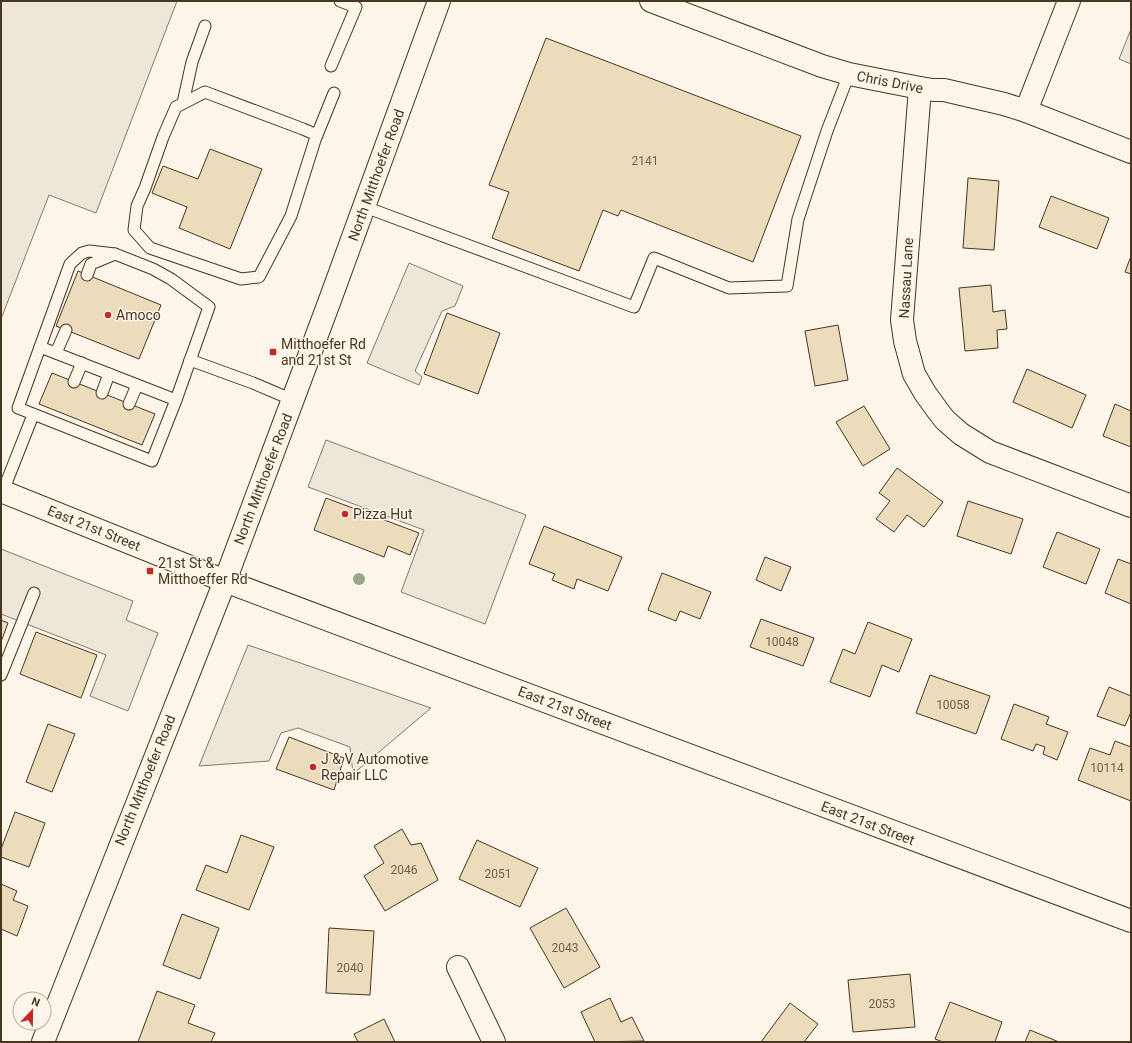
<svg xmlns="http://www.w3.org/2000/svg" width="1132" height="1043" font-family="Roboto,sans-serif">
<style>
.parking{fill:#ede7d9;stroke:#887966}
.building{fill:#ecdcbc;stroke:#4a3520}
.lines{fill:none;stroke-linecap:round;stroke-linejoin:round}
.lane-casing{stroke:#4a3520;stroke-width:13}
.street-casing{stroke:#4a3520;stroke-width:24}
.secondary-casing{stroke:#4a3520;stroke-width:24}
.lane{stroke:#fbf6e9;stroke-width:11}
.street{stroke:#fbf6e9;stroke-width:22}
.secondary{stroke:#fbf6e9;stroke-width:22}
.tree{fill:#96a887}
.poi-dot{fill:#c62828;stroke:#fbf6e9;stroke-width:1.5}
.labels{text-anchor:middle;stroke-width:3;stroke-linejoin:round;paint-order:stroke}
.number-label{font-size:12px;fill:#725f47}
.street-label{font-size:14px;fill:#4a3520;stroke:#fbf6e9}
.poi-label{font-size:14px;fill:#4a3520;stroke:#fbf6e9;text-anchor:start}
</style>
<rect width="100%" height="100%" fill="#fbf6e9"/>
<g class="parking">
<path d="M1,1h176l-81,212 -47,-18 -48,124z"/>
<path d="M1131,29v35l-12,-5z"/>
<path d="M409,263l54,23 -8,20 -13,5 -27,60 7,6 -3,8 -52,-22z"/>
<path d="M326,440l200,75 -41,109 -84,-32 23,-62 -116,-43z"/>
<path d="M1,549l132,52 -7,19 32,13 -30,78 -38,-15 16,-41 -105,-41z"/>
<path d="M248,645l183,63 -78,66 -3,-27 -52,-19 -17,5 -12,28 -70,5z"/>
</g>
<g class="building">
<path d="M546,38l255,98 -48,126 -132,-52 -3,6 -15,-6 -24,61 -87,-33 17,-46 -20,-7z"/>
<path d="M210,149l52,20 -32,80 -51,-21 8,-21 -35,-14 11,-27 35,13z"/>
<path d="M968,178l31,3 -5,69 -31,-2z"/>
<path d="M1051,196l58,22 -12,31 -58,-22z"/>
<path d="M1131,256v18l-6,-2z"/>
<path d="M78,271l83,34 -22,54 -83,-33z"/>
<path d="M991,285l2,27 12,-2 2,19 -10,1 1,18 -33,3 -6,-63z"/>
<path d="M447,313l53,20 -22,61 -54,-20z"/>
<path d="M838,325l10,55 -33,6 -10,-55z"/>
<path d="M1027,369l59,26 -14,33 -59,-26z"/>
<path d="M52,373l103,41 -13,31 -103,-41z"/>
<path d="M1115,404l16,7v36l-28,-11z"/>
<path d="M864,406l26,43 -27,17 -27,-44z"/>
<path d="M897,468l46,34 -19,25 -17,-12 -13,17 -18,-13 14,-18 -11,-8z"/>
<path d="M326,498l93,35 -9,22 -22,-9 -4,11 -70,-27z"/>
<path d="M968,501l55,18 -12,35 -54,-18z"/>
<path d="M544,526l78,31 -14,34 -31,-12 -3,10 -22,-9 3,-6 -26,-10z"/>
<path d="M1057,532l43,17 -14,35 -43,-17z"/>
<path d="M765,557l26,10 -10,24 -25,-11z"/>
<path d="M1118,559l13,5v40l-26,-11z"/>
<path d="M662,573l49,19 -11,27 -20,-8 -4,10 -28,-11z"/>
<path d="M761,619l53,19 -11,28 -53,-19z"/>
<path d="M1,620l7,3 -7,19z"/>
<path d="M868,622l44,17 -13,33 -17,-7 -12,32 -40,-15 13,-33 12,5z"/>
<path d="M36,632l61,23 -16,43 -61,-24z"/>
<path d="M930,675l60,21 -14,38 -60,-21z"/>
<path d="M1109,687l22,9v16l-6,14 -28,-10z"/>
<path d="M1014,704l35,13 -3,7 22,8 -11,28 -14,-6 2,-7 -9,-3 -3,7 -32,-12z"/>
<path d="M48,724l27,10 -23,58 -26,-10z"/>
<path d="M289,737l55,21 -10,32 -58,-21z"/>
<path d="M1115,741l16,6v54l-53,-21 12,-32 20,7z"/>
<path d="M15,812l30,11 -16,44 -28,-10v-8z"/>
<path d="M402,829l9,16 10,-2 17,37 -53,31 -21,-35 20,-13 -10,-17z"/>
<path d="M241,835l33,12 -25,63 -53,-20 10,-25 21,8z"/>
<path d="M477,840l61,28 -18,39 -61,-28z"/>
<path d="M1,884l16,7 -4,9 15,6 -11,30 -16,-7z"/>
<path d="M566,908l34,59 -36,21 -34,-60z"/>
<path d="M182,914l37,14 -19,51 -37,-14z"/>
<path d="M329,928l45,3 -4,64 -44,-2z"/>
<path d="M910,974l5,53 -62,5 -5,-52z"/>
<path d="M157,991l38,14 -7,18 27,10 -4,9h-73z"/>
<path d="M610,998l11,24 11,-5 12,24 -49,1 -14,-30z"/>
<path d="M950,1002l52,20 -7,20h-52l-8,-3z"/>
<path d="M790,1003l28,21 -14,18h-43z"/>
<path d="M384,1019l11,23h-37l-4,-8z"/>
<path d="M1030,1030l29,12h-34z"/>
</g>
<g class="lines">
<defs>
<g id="lane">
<path d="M331,66l25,-59 -16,-6"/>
<path d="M183,103l9,-41 13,-36"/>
<path d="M317,135l-14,-6 -98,-37 -29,15 -13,30 -18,51 -8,18 -3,24 16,18 91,31 18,-2 32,-61 24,-76 19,-47"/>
<path d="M365,207l269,100 20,-49 75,30 58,-2 11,-67 29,-88 22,-57"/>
<path d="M89,251l26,3 38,15 18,10 38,28 -33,93 -24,61 -134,-53 52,-144 12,-11z"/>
<path d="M87,275l4,-11 24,-10"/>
<path d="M40,347l136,53"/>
<path d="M56,353l10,-23"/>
<path d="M190,360l63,23 40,17"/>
<path d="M74,382l8,-19"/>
<path d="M102,393l7,-19"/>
<path d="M129,404l8,-19"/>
<path d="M3,491l30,-76"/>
<path d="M1,675l33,-82"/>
</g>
<g id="street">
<path d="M651,1l171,65 27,8 71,14 13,2h11l60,14 22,7 105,41"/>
<path d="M920,88l-18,232 3,21 9,33 11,19 13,18 7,9 16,14 29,18 141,54"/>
<path d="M1026,111l43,-110"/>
<path d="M458,967l36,75"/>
</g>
<g id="secondary">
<path d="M1,491l224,90 906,340"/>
<path d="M43,1042l182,-461 105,-281 109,-299"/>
</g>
</defs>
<use href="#lane" class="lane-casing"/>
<use href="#street" class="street-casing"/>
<use href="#secondary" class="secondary-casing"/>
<use href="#lane" class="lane"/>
<use href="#street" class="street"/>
<use href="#secondary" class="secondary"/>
</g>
<circle class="tree" cx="359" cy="579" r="6"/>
<g class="poi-dot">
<circle cx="108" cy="315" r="4"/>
<rect x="269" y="348" width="8" height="8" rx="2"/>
<circle cx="345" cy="514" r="4"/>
<rect x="146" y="567" width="8" height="8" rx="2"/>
<circle cx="313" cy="767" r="4"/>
</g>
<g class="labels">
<g class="number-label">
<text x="645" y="165">2141</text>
<text x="782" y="646">10048</text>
<text x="953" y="709">10058</text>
<text x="1107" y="772">10114</text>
<text x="404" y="874">2046</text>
<text x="498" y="878">2051</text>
<text x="565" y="952">2043</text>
<text x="350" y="972">2040</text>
<text x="882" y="1008">2053</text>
</g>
<g class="street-label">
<text transform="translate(890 82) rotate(11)" y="5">Chris Drive</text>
<text transform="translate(376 175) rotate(-70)" y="5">North Mitthoefer Road</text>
<text transform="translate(906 278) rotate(-87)" y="5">Nassau Lane</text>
<text transform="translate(263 479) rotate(-69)" y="5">North Mitthoefer Road</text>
<text transform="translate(94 528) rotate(22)" y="5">East 21st Street</text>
<text transform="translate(565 708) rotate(21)" y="5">East 21st Street</text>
<text transform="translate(145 780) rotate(-68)" y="5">North Mitthoefer Road</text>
<text transform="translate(868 823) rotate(21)" y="5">East 21st Street</text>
</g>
<g class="poi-label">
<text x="116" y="320">Amoco</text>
<text x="281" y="349">Mitthoefer Rd<tspan x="281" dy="16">and 21st St</tspan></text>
<text x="353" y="519">Pizza Hut</text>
<text x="158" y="568">21st St &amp;<tspan x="158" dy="16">Mitthoeffer Rd</tspan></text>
<text x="321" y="764">J &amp; V Automotive<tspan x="321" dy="16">Repair LLC</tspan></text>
</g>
</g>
<rect width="1132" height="1043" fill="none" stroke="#4a3520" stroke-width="4"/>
<g transform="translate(32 1011) rotate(22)"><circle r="19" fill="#fbf6e9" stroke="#b4a999"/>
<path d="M0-3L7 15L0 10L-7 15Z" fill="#c62828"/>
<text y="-6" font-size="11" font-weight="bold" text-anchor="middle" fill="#4a3520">N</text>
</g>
</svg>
